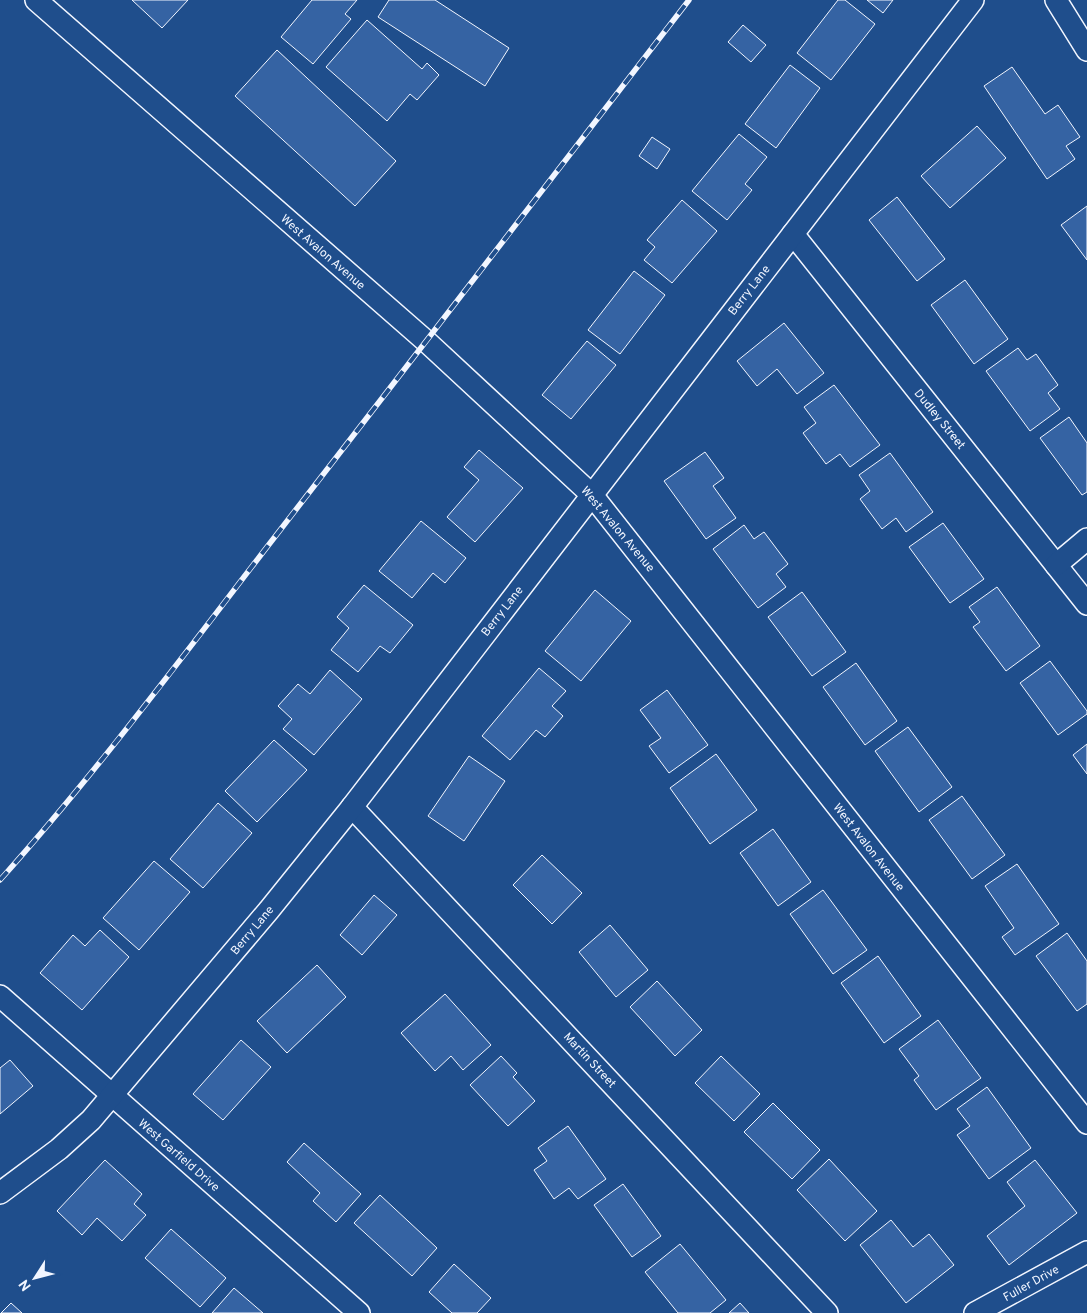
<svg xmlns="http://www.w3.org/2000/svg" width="1087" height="1313" font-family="Overpass,sans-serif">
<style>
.building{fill:#3563a3;stroke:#f2f6ff}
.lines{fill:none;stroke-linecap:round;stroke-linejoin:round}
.street-casing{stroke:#f2f6ff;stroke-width:24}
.street{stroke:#1f4e8c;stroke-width:21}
.rail-casing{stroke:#f2f6ff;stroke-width:5.5}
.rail{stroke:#1f4e8c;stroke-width:4;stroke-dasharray:11;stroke-linecap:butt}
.labels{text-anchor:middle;stroke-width:4;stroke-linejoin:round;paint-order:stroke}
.street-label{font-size:12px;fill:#f2f6ff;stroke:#1f4e8c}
</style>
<rect width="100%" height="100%" fill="#1f4e8c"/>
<g class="building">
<path d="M132,0h56l-26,28z"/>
<path d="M312,0h45l-12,14 6,5 -38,45 -32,-27z"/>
<path d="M389,0h46l74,48 -24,38 -107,-69z"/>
<path d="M838,0h7l30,24 -44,56 -34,-27z"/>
<path d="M867,0h26l-10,13z"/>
<path d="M367,20l55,49 5,-6 12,12 -22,25 -7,-6 -23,27 -61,-54z"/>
<path d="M743,25l23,20 -15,17 -23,-20z"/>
<path d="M277,50l119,111 -41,45 -120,-110z"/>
<path d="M790,65l30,23 -44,60 -31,-24z"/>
<path d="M1012,67l33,47 13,-9 22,32 -14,9 9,13 -28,20 -63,-93z"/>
<path d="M977,126l29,32 -56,50 -29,-32z"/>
<path d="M739,134l28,23 -22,27 7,6 -25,30 -35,-29z"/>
<path d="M652,137l18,12 -13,20 -18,-13z"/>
<path d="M897,197l48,62 -28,22 -48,-61z"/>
<path d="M682,200l35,31 -45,52 -28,-23 11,-13 -8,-7z"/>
<path d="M1087,206v54l-26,-35z"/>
<path d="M634,271l31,24 -45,59 -32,-24z"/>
<path d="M965,280l43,59 -34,25 -43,-59z"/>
<path d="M784,323l40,50 -27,21 -20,-25 -20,17 -20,-25z"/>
<path d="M587,341l29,24 -45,54 -29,-24z"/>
<path d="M1018,348l9,12 9,-6 22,31 -10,8 12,16 -30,22 -44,-60z"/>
<path d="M834,385l46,60 -30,22 -10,-13 -14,10 -23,-31 13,-10 -12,-16z"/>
<path d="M1069,417l18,26v49l-5,3 -42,-57z"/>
<path d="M479,450l44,38 -48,54 -28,-25 32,-37 -15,-13z"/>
<path d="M705,452l19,26 -11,8 23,32 -30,21 -42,-58z"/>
<path d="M890,453l43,59 -27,20 -10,-14 -14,11 -22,-30 10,-8 -11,-16z"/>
<path d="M421,521l45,37 -21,25 -12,-10 -21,25 -33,-27z"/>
<path d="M943,523l41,56 -34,24 -41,-56z"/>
<path d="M744,525l10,14 10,-7 24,32 -12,10 10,13 -28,21 -45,-59z"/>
<path d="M364,585l49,40 -23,28 -10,-7 -22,26 -27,-22 18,-22 -12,-11z"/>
<path d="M997,587l43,59 -34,25 -33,-44 7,-5 -11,-15z"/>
<path d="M595,590l36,31 -50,60 -36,-30z"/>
<path d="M802,592l44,60 -34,24 -44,-59z"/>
<path d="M1050,661l37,50v3l-29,21 -38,-52z"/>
<path d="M856,663l41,58 -32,24 -42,-58z"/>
<path d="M539,668l27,23 -14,15 11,10 -18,21 -9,-7 -26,30 -28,-24z"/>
<path d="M330,670l32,29 -48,56 -31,-26 9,-10 -14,-13 20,-22 12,10z"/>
<path d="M667,690l41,55 -39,28 -20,-27 12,-8 -21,-28z"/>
<path d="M908,727l44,60 -33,25 -44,-61z"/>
<path d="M274,740l33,30 -50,52 -32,-31z"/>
<path d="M1087,744v30l-14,-19z"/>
<path d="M716,754l41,56 -47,34 -40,-56z"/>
<path d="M469,756l36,25 -41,60 -36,-25z"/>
<path d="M962,796l43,59 -33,24 -43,-59z"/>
<path d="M218,803l34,30 -49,55 -33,-29z"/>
<path d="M773,829l38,53 -33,24 -38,-53z"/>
<path d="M542,855l40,38 -30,31 -39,-39z"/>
<path d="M154,861l36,31 -51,58 -36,-32z"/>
<path d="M1017,864l42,60 -44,31 -13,-18 12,-9 -29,-42z"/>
<path d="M823,890l44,60 -34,24 -43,-60z"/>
<path d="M374,895l23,20 -35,40 -22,-20z"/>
<path d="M610,925l38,45 -32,27 -37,-45z"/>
<path d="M100,930l29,27 -47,53 -42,-37 33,-38 12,11z"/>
<path d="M1067,933l20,28v43l-10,7 -41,-55z"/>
<path d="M878,956l43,60 -37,27 -43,-60z"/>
<path d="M317,965l29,32 -59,56 -30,-32z"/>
<path d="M657,981l45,49 -27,26 -45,-49z"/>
<path d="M445,994l46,51 -28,25 -12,-14 -16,15 -34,-38z"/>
<path d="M938,1020l43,58 -45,32 -22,-30 5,-4 -20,-27z"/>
<path d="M241,1040l30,27 -48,53 -30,-26z"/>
<path d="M501,1056l16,17 -4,4 22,24 -27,25 -38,-41z"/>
<path d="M721,1056l39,38 -26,27 -39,-38z"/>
<path d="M10,1060l23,26 -33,28v-46z"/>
<path d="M987,1087l44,61 -42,31 -32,-44 13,-9 -13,-17z"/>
<path d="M773,1103l47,47 -28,29 -48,-47z"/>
<path d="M568,1126l38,53 -28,20 -9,-11 -15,11 -20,-29 13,-9 -9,-13z"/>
<path d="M304,1143l57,51 -25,28 -23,-21 7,-8 -33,-31z"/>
<path d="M829,1159l48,52 -32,30 -48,-51z"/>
<path d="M105,1160l37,34 -8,10 12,11 -24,26 -25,-23 -15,17 -25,-24z"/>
<path d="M1035,1160l42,53 -68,52 -22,-29 38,-30 -18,-24z"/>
<path d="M623,1184l38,52 -29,21 -38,-52z"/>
<path d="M380,1195l57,53 -25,28 -58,-53z"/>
<path d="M891,1220l22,27 16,-13 25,31 -48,38 -46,-58z"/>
<path d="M171,1229l55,49 -26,29 -55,-49z"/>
<path d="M680,1244l46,56 -16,13h-32l-33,-41z"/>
<path d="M454,1264l37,34 -14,15h-25l-23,-21z"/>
<path d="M234,1288l29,25h-51z"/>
<path d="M11,1303l11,10h-21z"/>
<path d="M740,1303l9,10h-20z"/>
</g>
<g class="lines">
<defs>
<g id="street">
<path d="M36,0l391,342 165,153 495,628"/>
<path d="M1056,0l31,50"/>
<path d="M793,234l294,370"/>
<path d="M1056,565l31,-26"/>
<path d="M352,807l475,506"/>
<path d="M0,996l359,317"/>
<path d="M0,1193l59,-44 32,-29 178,-210 83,-103 621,-807"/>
<path d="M975,1313l112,-61"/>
</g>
</defs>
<use href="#street" class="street-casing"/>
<use href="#street" class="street"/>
<defs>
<path id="rail" d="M0,880c95,-106 180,-220 267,-333 141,-182 281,-364 422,-547"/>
</defs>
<use href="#rail" class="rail-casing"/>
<use href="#rail" class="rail"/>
</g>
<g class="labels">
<g class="street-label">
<text transform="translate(323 252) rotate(41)" y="4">West Avalon Avenue</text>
<text transform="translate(749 290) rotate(-52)" y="4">Berry Lane</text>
<text transform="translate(940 419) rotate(51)" y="4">Dudley Street</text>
<text transform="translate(618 529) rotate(50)" y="4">West Avalon Avenue</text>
<text transform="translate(502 611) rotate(-52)" y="4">Berry Lane</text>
<text transform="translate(869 847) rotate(52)" y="4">West Avalon Avenue</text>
<text transform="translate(252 930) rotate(-50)" y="4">Berry Lane</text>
<text transform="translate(590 1060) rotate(47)" y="4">Martin Street</text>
<text transform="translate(179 1155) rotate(41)" y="4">West Garfield Drive</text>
<text transform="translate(1031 1283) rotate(-29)" y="4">Fuller Drive</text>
</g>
</g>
<g transform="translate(35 1278) rotate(234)" stroke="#1f4e8c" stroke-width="4" paint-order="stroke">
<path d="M0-4L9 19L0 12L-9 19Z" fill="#f2f6ff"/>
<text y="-8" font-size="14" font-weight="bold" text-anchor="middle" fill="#f2f6ff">N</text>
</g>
</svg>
